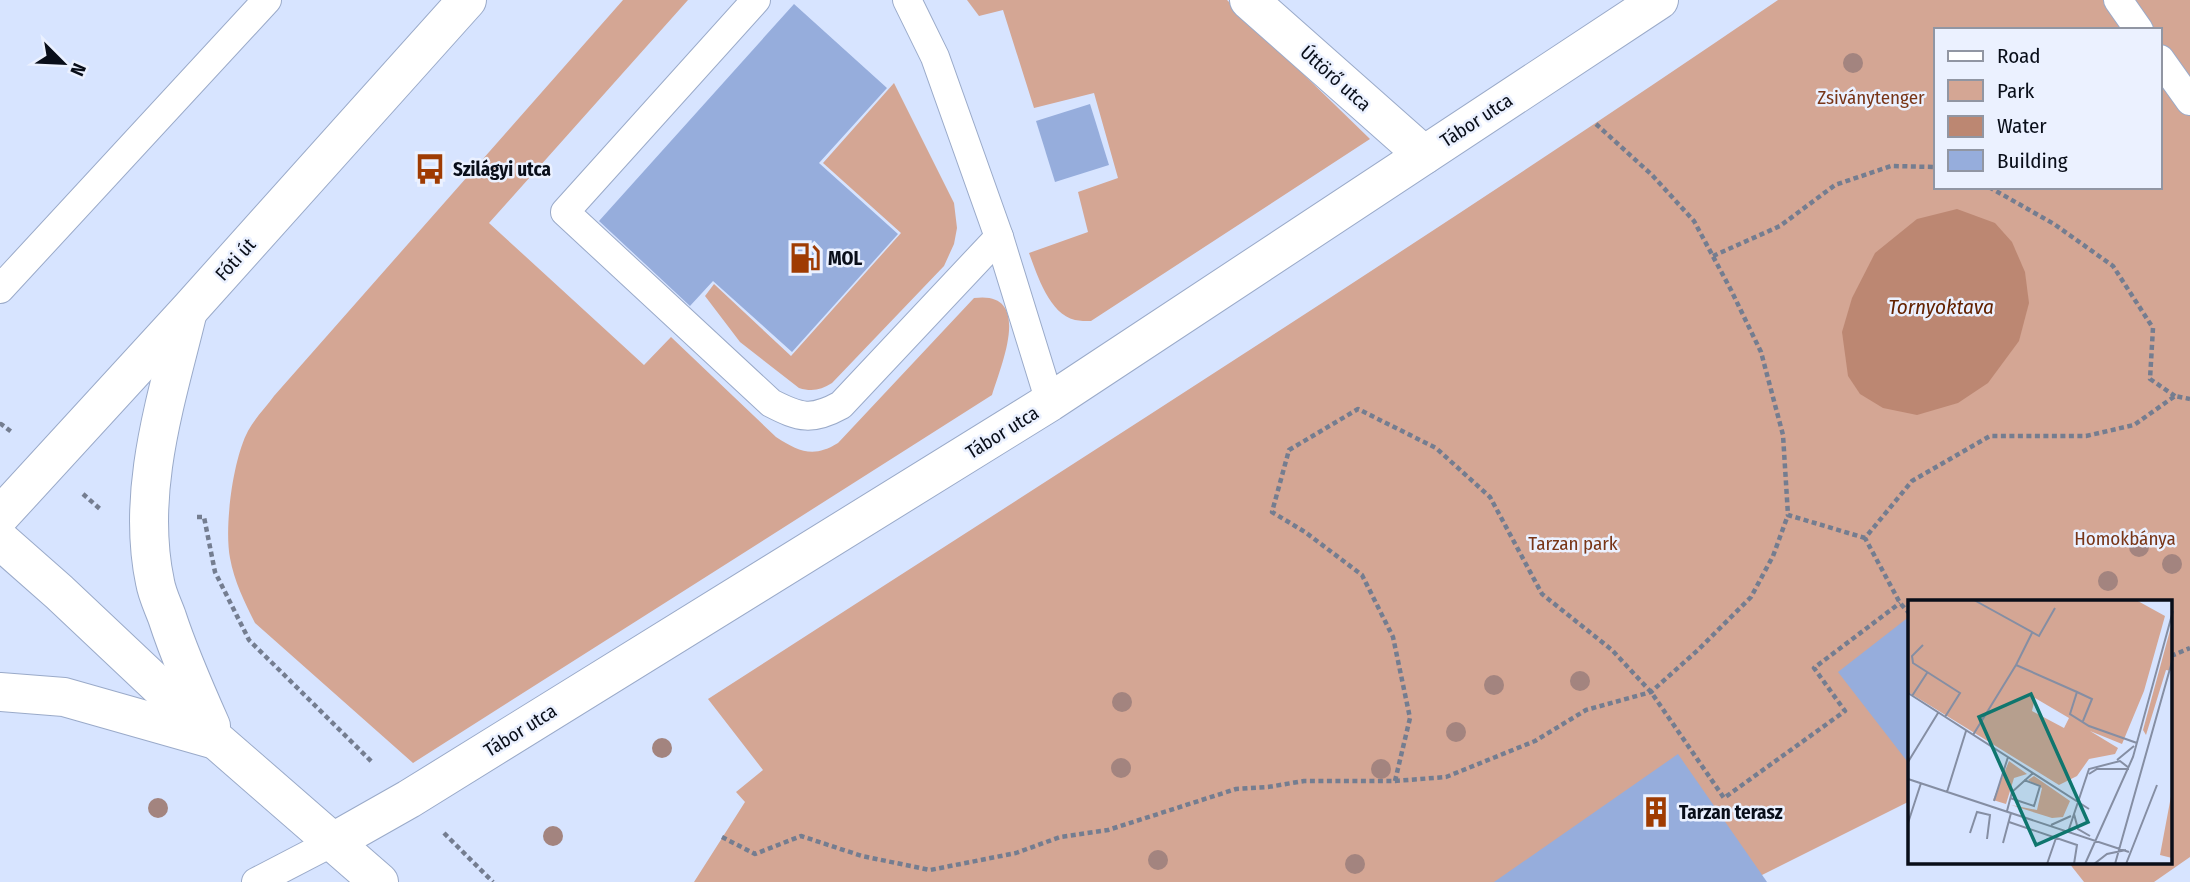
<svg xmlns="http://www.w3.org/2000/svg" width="2190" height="882" font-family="'Fira Sans Condensed',sans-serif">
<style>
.green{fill:#d4a694}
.water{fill:#bc8772}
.building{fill:#96addc}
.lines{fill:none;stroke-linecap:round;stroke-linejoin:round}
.lane-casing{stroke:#9aaac9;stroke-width:30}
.street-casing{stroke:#9aaac9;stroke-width:40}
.secondary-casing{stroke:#9aaac9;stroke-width:40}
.path{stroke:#747d90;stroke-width:4.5;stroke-dasharray:5 3.5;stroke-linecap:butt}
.lane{stroke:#fff;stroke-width:28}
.street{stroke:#fff;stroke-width:38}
.secondary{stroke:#fff;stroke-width:38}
.tree{fill:#a3847f}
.labels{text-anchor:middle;stroke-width:5;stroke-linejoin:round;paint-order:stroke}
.street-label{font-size:19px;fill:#090e19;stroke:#ebf1ff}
.park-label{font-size:19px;fill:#783517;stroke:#ebf1ff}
.poi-label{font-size:19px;font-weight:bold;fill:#090e19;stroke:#ebf1ff;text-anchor:start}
.water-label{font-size:21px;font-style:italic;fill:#632200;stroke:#ebf1ff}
.inset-road{fill:none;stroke:#858ea3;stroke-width:2}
.view{fill:#0f766e;fill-opacity:0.15;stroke:#0f766e;stroke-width:3.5}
.inset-edge{fill:none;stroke:#090e19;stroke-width:3.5}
</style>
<rect width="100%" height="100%" fill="#d7e4ff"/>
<g class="green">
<path d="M623,0h65l-199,223 155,142 27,-28 105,100c23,15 38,21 62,6l136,-145c60,-8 27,67 18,97l-579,368 -158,-140c-10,-20 -21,-42 -25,-65 -6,-31 3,-99 18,-127 7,-13 18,-24 26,-35z"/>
<path d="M967,0h260l143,139 -279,182c-5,0 -11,0 -16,-1 -26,-6 -38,-46 -46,-67l59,-21 -10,-40 40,-14 -24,-85 -60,15 -31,-98 -24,6z"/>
<path d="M1778,0h332l21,30h-195v157h224v-114l30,43v741l-36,25h-70l-15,-19h102v-261h-261v199l-148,74 -10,7h-1058l51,-80 -9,-10 27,-22 -55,-71c358,-231 718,-459 1070,-699z"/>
<path d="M2112,0h78v112l-30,-43v-39h-27z"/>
<path d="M894,83l60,120 3,25 -3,16 -10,22 -112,117c-11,7 -20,9 -33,5l-59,-46 -35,-46 9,-12 77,72 110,-123 -78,-70z"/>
</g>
<path class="water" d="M1957,209l38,14 17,19 13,30 4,31 -10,38 -31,42 -30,20 -41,12 -34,-7 -23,-14 -12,-18 -6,-44 10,-34 23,-45 42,-34z"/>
<g class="building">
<path d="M794,4l93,84 -68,75 79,71 -106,118 -79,-71 -23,25 -91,-85z"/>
<path d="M1090,104l19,61 -54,17 -19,-61z"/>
<path d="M1910,616v149l-72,-93z"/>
<path d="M1678,754l89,128h-273z"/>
</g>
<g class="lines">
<defs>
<g id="lane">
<path d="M756,0l-191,212 206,191c29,15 41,18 70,2l158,-168"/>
<path d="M907,0l28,57 64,180 51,165"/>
<path d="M2118,0l21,30"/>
<path d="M2160,59l30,42"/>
<path d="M0,289l267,-289"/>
<path d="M256,882l77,-40"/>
</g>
<g id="street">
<path d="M1249,0l175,155"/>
<path d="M333,842l76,-43 641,-397 609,-402"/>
</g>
<g id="secondary">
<path d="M187,315c-21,86 -51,177 -32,267 2,12 8,24 12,35 12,37 28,73 44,109"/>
<path d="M0,516l189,-206 278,-310"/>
<path d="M0,540l59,52 158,149 162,141"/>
<path d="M0,692l64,5 148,42"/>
</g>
</defs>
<use href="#lane" class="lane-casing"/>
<use href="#street" class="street-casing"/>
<use href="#secondary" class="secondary-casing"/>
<g class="path">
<path d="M1596,124l56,51 42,46 37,69 30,62 22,83 5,80 77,23"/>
<path d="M1989,187l65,37 59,42 40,62 -3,51 25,17"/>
<path d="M1713,256l67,-30 55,-41 56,-19 45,1"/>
<path d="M0,425l1,-1 12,9"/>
<path d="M83,494l17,15"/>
<path d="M197,517h7l11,55 34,68 124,123"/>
<path d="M1910,614l-10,-11 -35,-65 47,-57 78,-45h96l48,-11 41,-29 15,3"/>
<path d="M2171,656l19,-8"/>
<path d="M1395,781l15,-63 -17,-81 -31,-62 -57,-43 -33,-20 17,-62 69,-41 78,39 54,49 52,97 70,56 39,42 73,106 121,-87 -31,-43 86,-65"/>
<path d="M444,833l49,49"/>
<path d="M722,837l33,17 46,-18 61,20 68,14 86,-17 44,-16 48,-7 128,-41 32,-2 36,-6h91l51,-4 89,-36 51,-31 65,-18 48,-43 52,-52 22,-41 15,-41"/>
</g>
<use href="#lane" class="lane"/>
<use href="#street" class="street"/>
<use href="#secondary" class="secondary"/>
</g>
<g class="tree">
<circle cx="1853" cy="63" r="10"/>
<circle cx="2139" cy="547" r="10"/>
<circle cx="2172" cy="564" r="10"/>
<circle cx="2108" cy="581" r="10"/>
<circle cx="1580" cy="681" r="10"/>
<circle cx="1494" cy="685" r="10"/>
<circle cx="1122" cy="702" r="10"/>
<circle cx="1456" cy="732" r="10"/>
<circle cx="662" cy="748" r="10"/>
<circle cx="1121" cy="768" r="10"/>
<circle cx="1381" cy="769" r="10"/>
<circle cx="158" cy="808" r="10"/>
<circle cx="553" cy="836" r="10"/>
<circle cx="1158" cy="860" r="10"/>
<circle cx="1355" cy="864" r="10"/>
</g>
<defs>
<symbol id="bus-bare" viewBox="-9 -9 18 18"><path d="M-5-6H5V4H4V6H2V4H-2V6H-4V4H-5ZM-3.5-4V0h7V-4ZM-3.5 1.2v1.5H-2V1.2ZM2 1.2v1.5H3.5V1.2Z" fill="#9f3b02" stroke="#ebf1ff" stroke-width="2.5" paint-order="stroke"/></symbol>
<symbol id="fuel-bare" viewBox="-9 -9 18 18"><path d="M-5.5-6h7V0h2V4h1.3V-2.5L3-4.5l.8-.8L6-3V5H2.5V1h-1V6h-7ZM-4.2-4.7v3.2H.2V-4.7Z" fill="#9f3b02" stroke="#ebf1ff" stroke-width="2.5" paint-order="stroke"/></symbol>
<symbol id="building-bare" viewBox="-9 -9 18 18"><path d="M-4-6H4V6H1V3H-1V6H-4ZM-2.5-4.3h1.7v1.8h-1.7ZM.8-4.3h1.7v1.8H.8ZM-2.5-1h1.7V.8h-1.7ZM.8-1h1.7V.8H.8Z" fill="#9f3b02" stroke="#ebf1ff" stroke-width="2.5" paint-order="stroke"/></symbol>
</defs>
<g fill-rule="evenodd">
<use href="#bus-bare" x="408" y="147" width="44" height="44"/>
<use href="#fuel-bare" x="783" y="236" width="44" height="44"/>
<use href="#building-bare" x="1634" y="790" width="44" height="44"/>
</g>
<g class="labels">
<g class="street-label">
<text transform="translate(1336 78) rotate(42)" y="7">Úttörő utca</text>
<text transform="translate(1476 120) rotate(-33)" y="7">Tábor utca</text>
<text transform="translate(235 259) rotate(-48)" y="7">Fóti út</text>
<text transform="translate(1002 432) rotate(-32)" y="7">Tábor utca</text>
<text transform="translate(520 730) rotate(-32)" y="7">Tábor utca</text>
</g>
<g class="park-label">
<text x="1871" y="104">Zsiványtenger</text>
<text x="2125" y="545">Homokbánya</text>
<text x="1573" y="550">Tarzan park</text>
</g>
<g class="poi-label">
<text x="453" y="176">Szilágyi utca</text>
<text x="828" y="265">MOL</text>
<text x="1679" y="819">Tarzan terasz</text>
</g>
<g class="water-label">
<text x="1941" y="314">Tornyoktava</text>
</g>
</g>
<g transform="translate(1908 600)">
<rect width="264" height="264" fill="#d7e4ff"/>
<path d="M0,0h228l29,16 -21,75 -22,53 -32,-13 28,17 -3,6 -26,5 -12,17 -18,9 -151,-93zM127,98l34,20 -5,10 -32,-17zM264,23v48l-6,-1 -20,65 -3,-5zM101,161l18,13 -13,4 -8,26 -13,-4zM126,176l36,25 -7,16 -11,1 -41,-13 26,5 5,-22 -14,-8zM264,191l1,67h-1l-12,-3z" fill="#d4a694" fill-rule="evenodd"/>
<path class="inset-road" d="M66,0l65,36 16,-28M124,33l-16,32 61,27M15,45l-11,11 1,7 47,30 -15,24M0,93l181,116M4,96l15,-23M175,121l9,-22 -15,-7 -7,22 19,12 48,17M65,135l43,-70M209,160l17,-14M0,162l30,-49M181,174l8,-5h32M0,179l221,73M39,192l19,-61M102,198l24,8 6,-20 -16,-6M86,201l14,-44M99,211l5,-19 21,-19M166,214l4,15 12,7M101,222l68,23 -3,19M0,223l13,-40M143,225l20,-9M160,232l21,-63 31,-8 9,7M62,233l7,-21 13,3 -3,24M95,243l8,-30M139,264l9,-26M177,264l48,-107 40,-146M186,264l13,-10 19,-4M207,264l58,-206M218,264l31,-79"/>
<path class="view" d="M123,94l57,128 -52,23 -57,-128z"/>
<rect width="264" height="264" class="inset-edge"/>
</g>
<rect x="1934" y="28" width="228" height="161" fill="#ebf1ff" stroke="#9196a3" stroke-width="2"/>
<rect x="1948" y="51" width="35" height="10" fill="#ffffff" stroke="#9196a3" stroke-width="2"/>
<text x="1997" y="63" font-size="21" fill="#090e19">Road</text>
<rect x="1948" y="80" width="35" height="21" fill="#d4a694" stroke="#9196a3" stroke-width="2"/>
<text x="1997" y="98" font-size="21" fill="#090e19">Park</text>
<rect x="1948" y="116" width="35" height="21" fill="#bc8772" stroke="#9196a3" stroke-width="2"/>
<text x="1997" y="133" font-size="21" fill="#090e19">Water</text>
<rect x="1948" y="150" width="35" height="21" fill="#96addc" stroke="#9196a3" stroke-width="2"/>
<text x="1997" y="168" font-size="21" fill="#090e19">Building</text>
<g transform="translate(63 63) rotate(114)" stroke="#ebf1ff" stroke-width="5" paint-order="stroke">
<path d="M0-5L12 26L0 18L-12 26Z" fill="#090e19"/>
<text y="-10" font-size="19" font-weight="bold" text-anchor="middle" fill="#090e19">N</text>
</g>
</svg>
